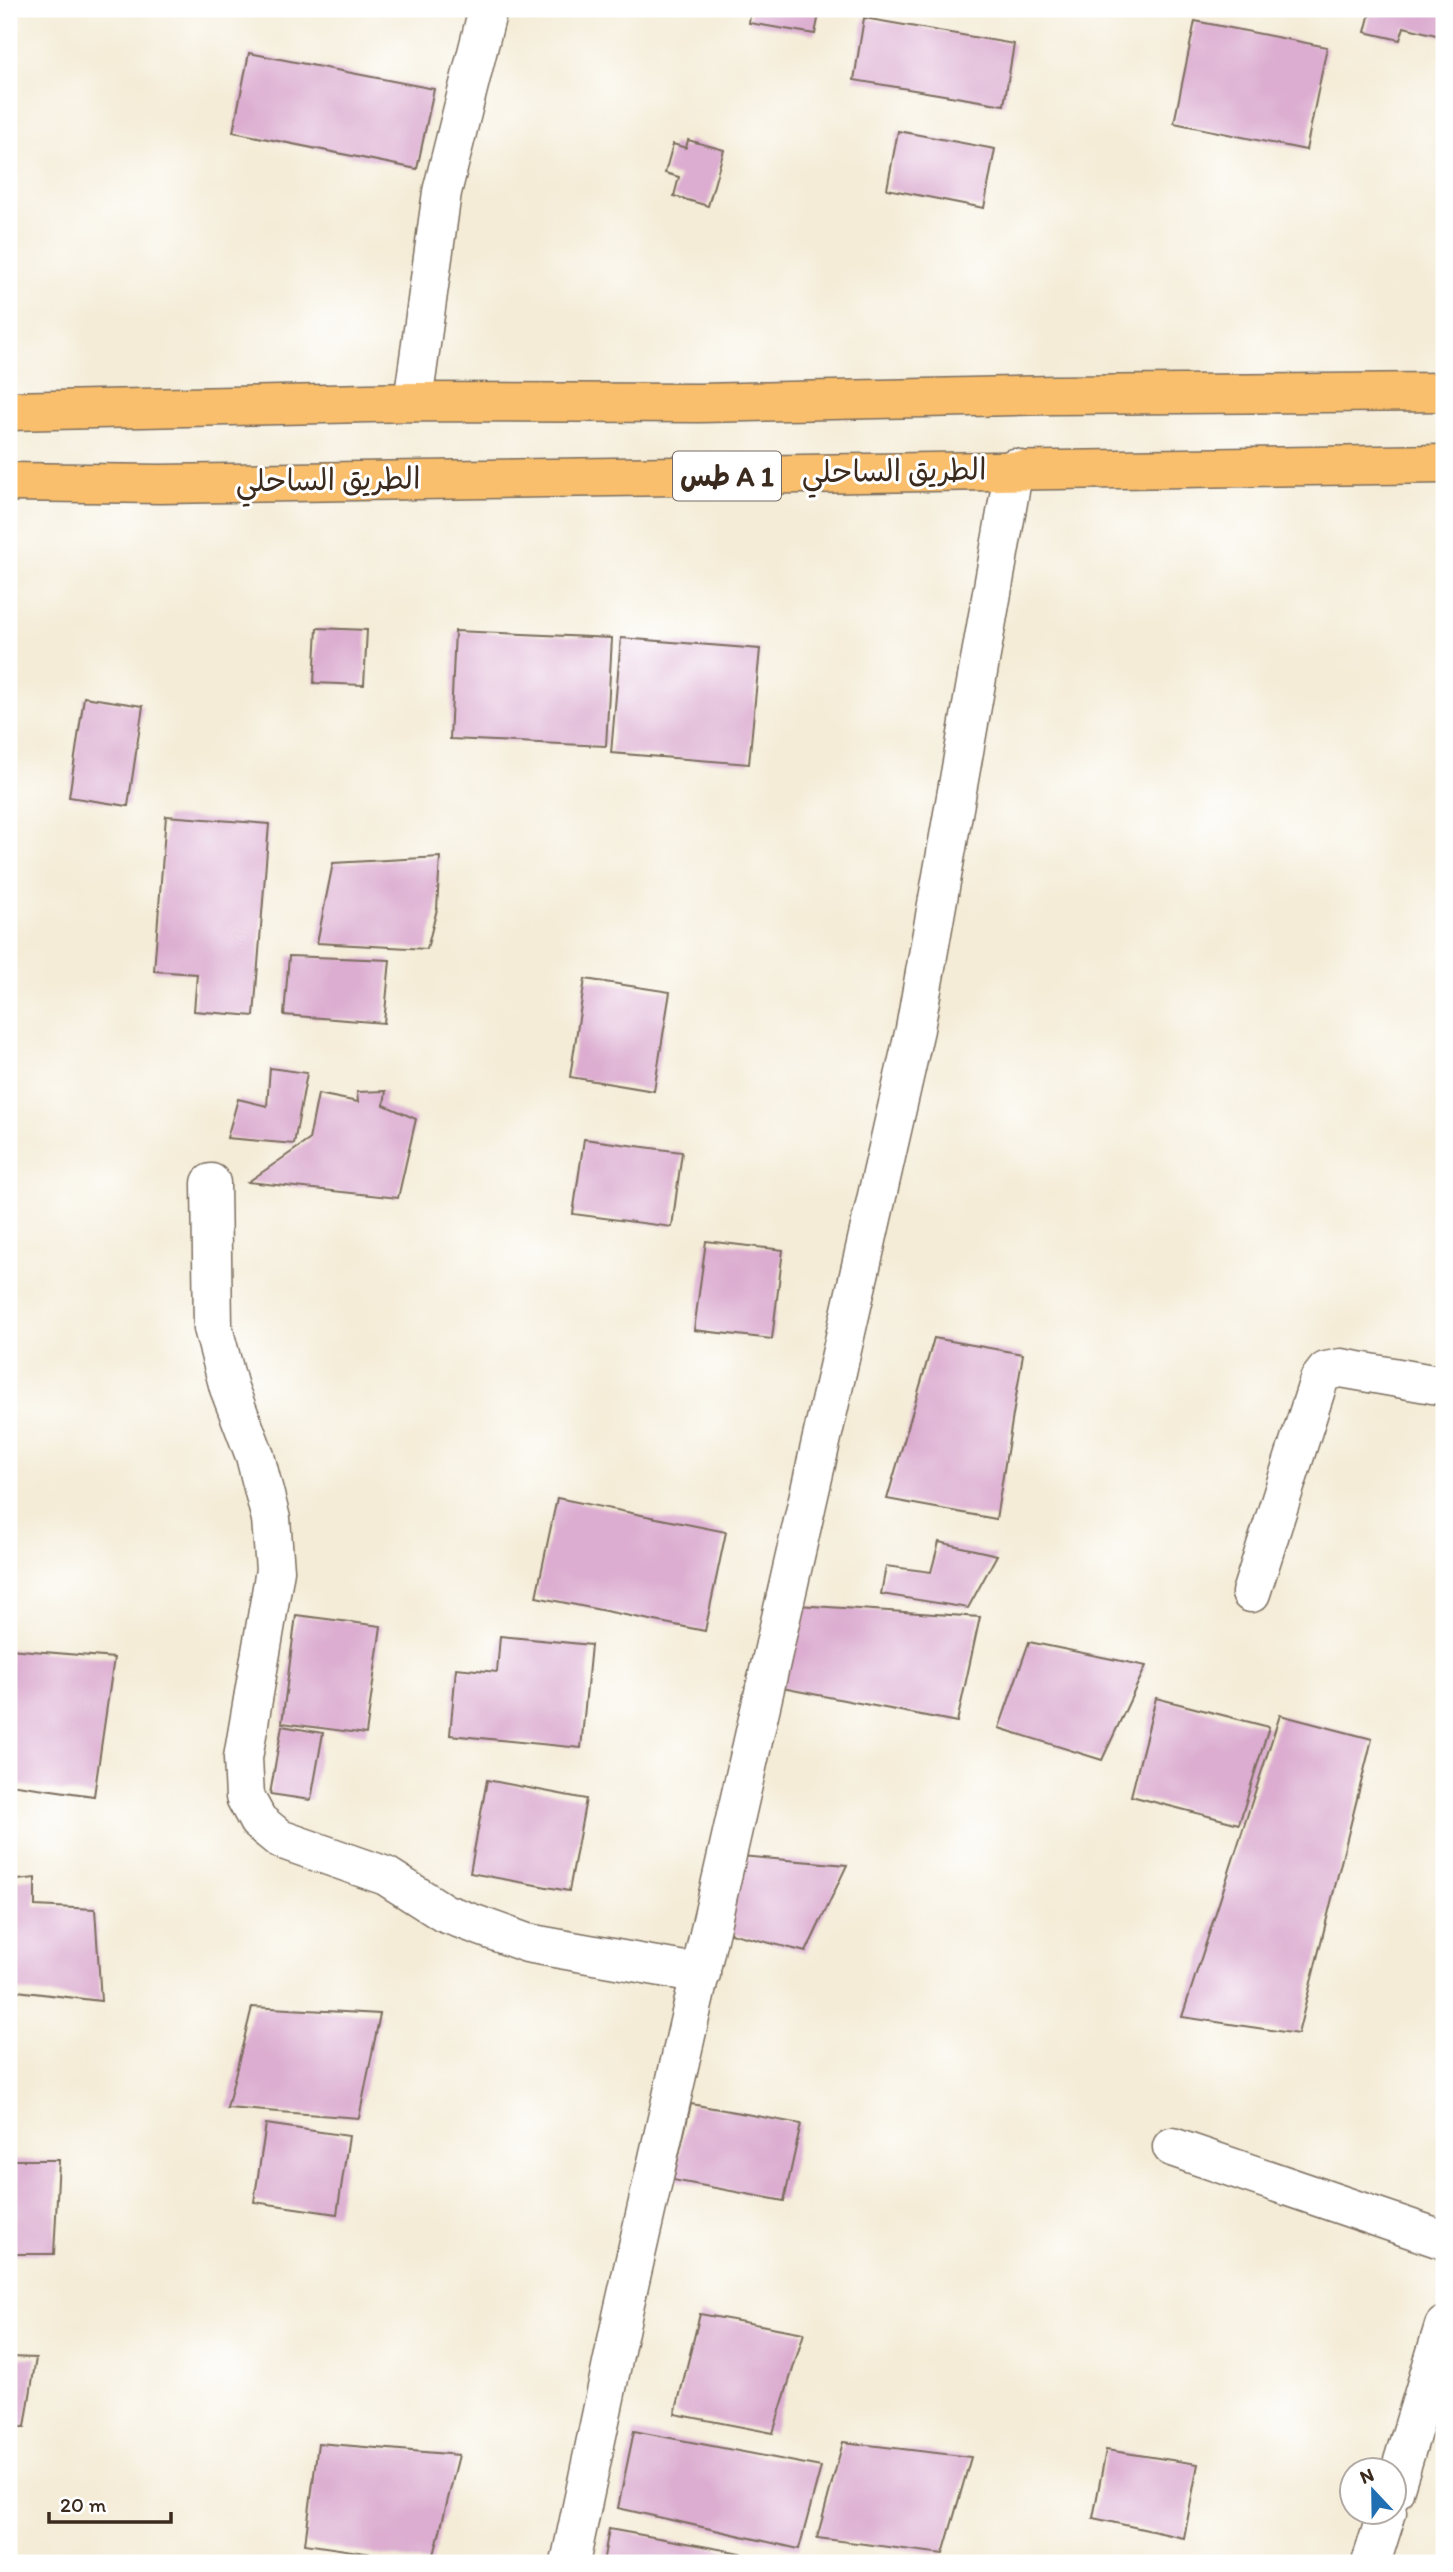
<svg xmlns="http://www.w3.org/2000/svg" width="1453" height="2572" font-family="Itim,'Playpen Sans Arabic',sans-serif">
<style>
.building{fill:#dcadd0}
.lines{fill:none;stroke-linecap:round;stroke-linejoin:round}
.street-casing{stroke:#7c6e5f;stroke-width:41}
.highway-casing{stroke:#7c6e5f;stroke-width:41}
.street{stroke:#fff;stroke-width:38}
.highway{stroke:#f9bf6d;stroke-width:38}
.labels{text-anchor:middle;stroke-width:6;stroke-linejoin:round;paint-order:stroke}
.shield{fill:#fff;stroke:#766a62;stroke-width:2}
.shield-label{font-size:28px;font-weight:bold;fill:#3b2a1e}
.street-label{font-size:30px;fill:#3b2a1e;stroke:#fff}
</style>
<rect width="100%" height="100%" fill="#fff"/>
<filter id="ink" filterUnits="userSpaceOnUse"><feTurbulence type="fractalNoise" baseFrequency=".0143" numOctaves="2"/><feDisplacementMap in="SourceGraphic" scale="14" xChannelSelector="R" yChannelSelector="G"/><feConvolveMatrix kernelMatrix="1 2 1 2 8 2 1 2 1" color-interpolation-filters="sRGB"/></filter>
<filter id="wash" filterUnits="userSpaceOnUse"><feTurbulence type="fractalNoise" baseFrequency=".00686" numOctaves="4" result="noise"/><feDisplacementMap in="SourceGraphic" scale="28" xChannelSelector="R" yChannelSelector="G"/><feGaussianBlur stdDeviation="1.57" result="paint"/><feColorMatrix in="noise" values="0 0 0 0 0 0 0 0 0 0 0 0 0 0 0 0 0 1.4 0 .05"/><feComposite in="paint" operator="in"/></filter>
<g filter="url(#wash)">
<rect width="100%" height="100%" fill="#f4ecd7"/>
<g id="blocks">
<g class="building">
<path d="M751,9h69l-5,25 -66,-11z"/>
<path d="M1371,9h73v28l-40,-10 -4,13 -35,-8z"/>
<path d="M864,18l150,26 -10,61 -150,-25z"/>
<path d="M1195,21l132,26 -21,103 -132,-27z"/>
<path d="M249,53l185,36 -17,80 -184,-37z"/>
<path d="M898,131l97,18 -11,59 -97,-19z"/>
<path d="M688,140l36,10 -16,56 -34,-10 5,-19 -14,-4 8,-29 13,4z"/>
<path d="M317,628l50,2 -3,55 -50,-2z"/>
<path d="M455,631l157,7 -6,108 -156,-7z"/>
<path d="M621,638l139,11 -11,115 -138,-11z"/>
<path d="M84,697l59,9 -15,100 -59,-9z"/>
<path d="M166,816l103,8 -15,192 -60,-5 3,-37 -43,-3z"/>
<path d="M440,857l-3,52 -10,40 -110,-6 16,-80z"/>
<path d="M289,956l101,4 -6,63 -100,-8z"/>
<path d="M585,979l85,13 -16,99 -84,-14z"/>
<path d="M270,1068l37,5 -13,71 -67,-6 11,-39 29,7z"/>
<path d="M386,1091l-2,14 32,14 -18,79 -150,-16 61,-42 9,-46 40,8 -1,-10z"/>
<path d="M584,1139l98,13 -10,75 -99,-13z"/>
<path d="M706,1241l77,9 -11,89 -78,-9z"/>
<path d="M934,1338l89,16 -27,165 -109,-20z"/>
<path d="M557,1498l169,34 -21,99 -169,-34z"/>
<path d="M939,1542l58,13 -29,53 -87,-14 5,-28 45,6z"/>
<path d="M797,1605l183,12 -23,105 -180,-35z"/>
<path d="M296,1615l85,11 -15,108 -84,-11z"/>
<path d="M500,1636l91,9 -10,103 -131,-13 6,-67 41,4z"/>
<path d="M1029,1642l117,24 -44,94 -103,-32z"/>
<path d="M9,1649l105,9 -20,138 -85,-12z"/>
<path d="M1156,1698l113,29 -30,97 -108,-28z"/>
<path d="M1280,1715l92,24 -74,295 -116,-17z"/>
<path d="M282,1726l41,7 -12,67 -41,-6z"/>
<path d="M487,1780l99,19 -17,92 -99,-18z"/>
<path d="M740,1856l107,9 -41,87 -84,-21z"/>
<path d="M35,1878v28l60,3 6,92 -92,-11v-109z"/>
<path d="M252,2007l128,7 -21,104 -132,-10z"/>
<path d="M691,2104l110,20 -17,77 -111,-21z"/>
<path d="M266,2124l83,12 -12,78 -83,-12z"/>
<path d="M9,2160h50l-5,94h-45z"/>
<path d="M700,2314l104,19 -31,100 -98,-19z"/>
<path d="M9,2357l27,1 -11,69h-16z"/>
<path d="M634,2431l187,36 -22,82 -181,-41z"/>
<path d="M843,2442l128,15 -28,97 -126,-16z"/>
<path d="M318,2443l141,12 -27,108 -127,-19z"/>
<path d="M1106,2450l92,14 -14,74 -91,-20z"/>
<path d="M609,2529l132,24 -2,10h-136z"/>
</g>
</g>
</g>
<g filter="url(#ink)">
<use href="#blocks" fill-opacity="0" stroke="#7c6e5f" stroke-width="2"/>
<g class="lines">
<defs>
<g id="street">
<path d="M413,402l29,-210 46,-183"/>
<path d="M211,1183l2,145 16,60 26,68 16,63 4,51 -32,188 2,39 13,24 22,18 106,37 58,37 83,30 174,31"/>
<path d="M1251,1593l68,-213 7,-9 15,-3 103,18"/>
<path d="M1172,2147l272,93"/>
<path d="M1394,2491l50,-165"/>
<path d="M570,2563l53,-251 292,-1283 99,-561"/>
<path d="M1371,2563l16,-51"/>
</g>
<g id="highway">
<path d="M9,411l404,-9 287,1 355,-8 389,-3"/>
<path d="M9,482l151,2 1284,-20"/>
</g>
</defs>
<use href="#street" class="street-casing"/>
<use href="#highway" class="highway-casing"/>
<use href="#street" class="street"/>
<use href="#highway" class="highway"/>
</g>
</g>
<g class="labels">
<rect class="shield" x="673" y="451.5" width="108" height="49" rx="5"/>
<g class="shield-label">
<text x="727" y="486">طس A 1</text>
</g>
<g class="street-label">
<text transform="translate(894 471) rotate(-1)" y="10">الطريق الساحلي</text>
<text transform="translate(328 480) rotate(-1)" y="10">الطريق الساحلي</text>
</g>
</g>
<rect width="1453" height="2572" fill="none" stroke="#fff" stroke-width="35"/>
<g transform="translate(1373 2491) rotate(338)"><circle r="33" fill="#ffffff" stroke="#b1aaa5" stroke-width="2"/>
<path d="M0-5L12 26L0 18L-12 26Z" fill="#1f6fb2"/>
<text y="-10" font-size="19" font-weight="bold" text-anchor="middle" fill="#3b2a1e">N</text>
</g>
<path d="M49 2512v10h122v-10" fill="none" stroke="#3b2a1e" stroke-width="3.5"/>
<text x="60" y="2512" font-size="21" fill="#3b2a1e" stroke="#ffffff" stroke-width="5" paint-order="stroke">20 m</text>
</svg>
